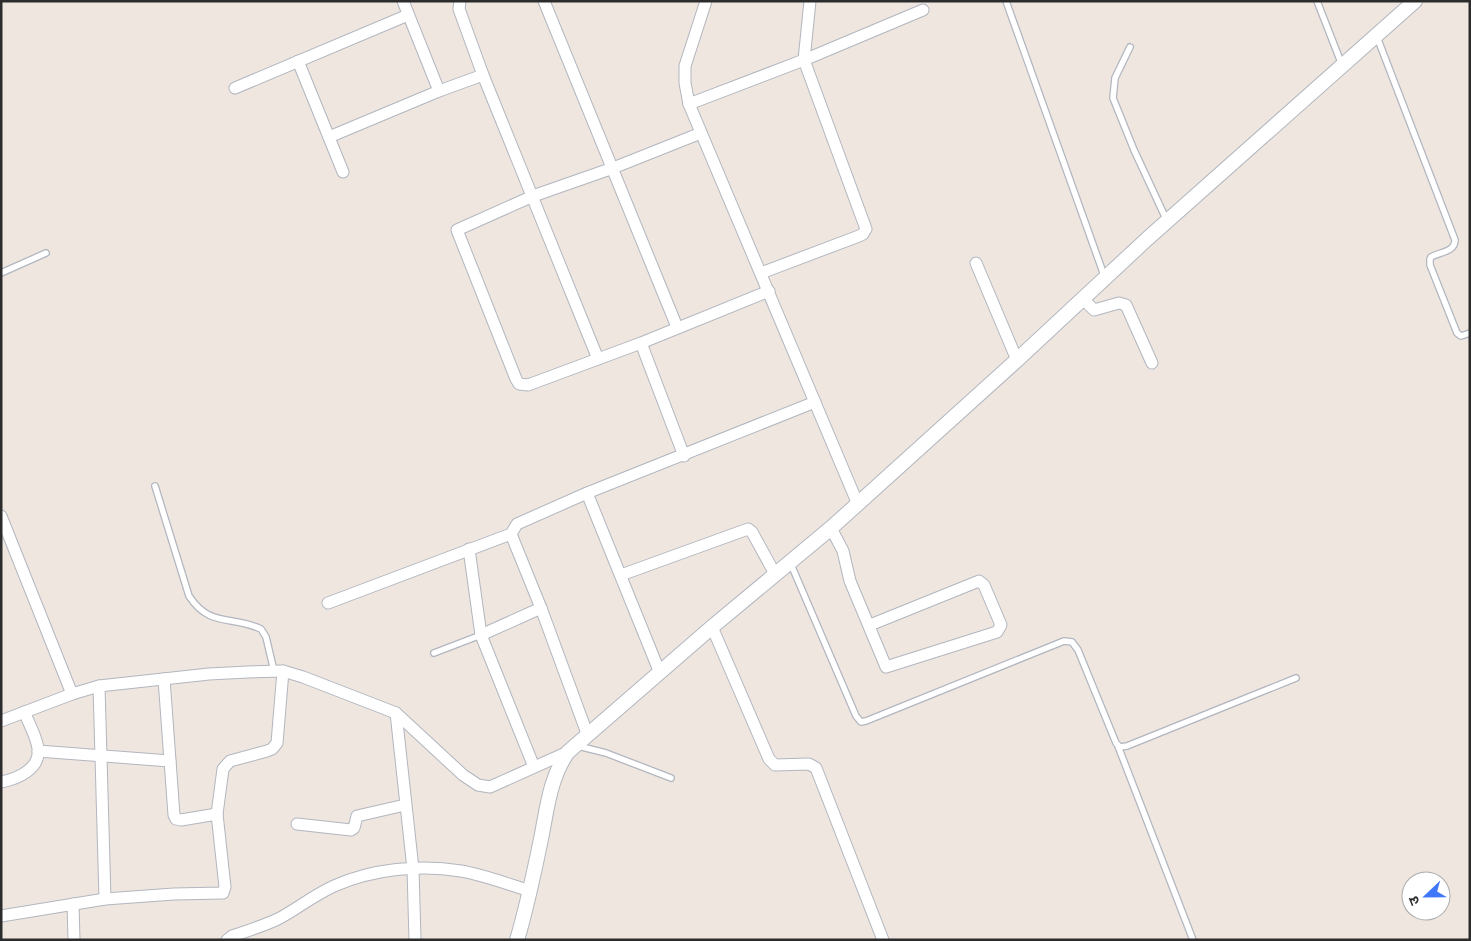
<svg xmlns="http://www.w3.org/2000/svg" width="1471" height="941" font-family="Inter,'Noto Sans Devanagari',sans-serif">
<style>
.lines{fill:none;stroke-linecap:round;stroke-linejoin:round}
.service-casing{stroke:#b2b6bf;stroke-width:8}
.minor-casing{stroke:#b2b6bf;stroke-width:13}
.tertiary-casing{stroke:#b2b6bf;stroke-width:16}
.service{stroke:#fff;stroke-width:5.5}
.minor{stroke:#fff;stroke-width:11}
.tertiary{stroke:#fff;stroke-width:14}
</style>
<rect width="100%" height="100%" fill="#eee6df"/>
<g class="lines">
<defs>
<g id="service">
<path d="M1006,1l99,277"/>
<path d="M1317,1l25,64"/>
<path d="M1377,37l78,203c0,12 -15,12 -24,17l-1,2v6l27,68 4,3 9,-3"/>
<path d="M1130,47l-15,31 -2,20 21,52 33,71"/>
<path d="M1,273l45,-20"/>
<path d="M155,486l34,110c21,32 42,19 72,33l5,8 8,34"/>
<path d="M790,562l66,154 5,6 5,-1 198,-80 8,1 6,8 38,93 4,4 7,-1 169,-68"/>
<path d="M434,653l47,-18"/>
<path d="M578,746l28,7 65,25"/>
<path d="M1118,746l75,194"/>
</g>
<g id="minor">
<path d="M403,1l36,90"/>
<path d="M460,1l-1,8 24,66 115,284"/>
<path d="M544,1l133,326"/>
<path d="M706,1l-21,65v17l4,21 168,398"/>
<path d="M298,61l45,111"/>
<path d="M235,88l173,-73"/>
<path d="M689,104l115,-44 6,-59"/>
<path d="M701,133l-88,35 -80,28 -76,34 59,149 3,5 9,1 113,-42 128,-52"/>
<path d="M329,137l110,-46 44,-16"/>
<path d="M976,263l41,97"/>
<path d="M761,273l98,-37 4,-2 3,-5 -62,-169 119,-50"/>
<path d="M1083,299l11,11 25,-7 7,2 26,58"/>
<path d="M641,343l43,113"/>
<path d="M587,493l73,180"/>
<path d="M1,516l71,178"/>
<path d="M831,528l12,23 7,30 36,86 111,-35 4,-7 -17,-40 -5,-4 -109,44"/>
<path d="M511,534l30,74 47,128"/>
<path d="M469,549l12,86 53,132"/>
<path d="M621,575l127,-46 4,3 23,42"/>
<path d="M328,603l183,-69 6,-10 70,-31 228,-91"/>
<path d="M712,627l57,132 6,6 34,-1 7,4 67,172"/>
<path d="M481,635l60,-27"/>
<path d="M164,679l10,136 2,4 5,1 36,-6"/>
<path d="M99,686l6,213"/>
<path d="M396,713l17,156 2,71"/>
<path d="M1,721l71,-27 27,-8 110,-12 39,-2 35,-1 20,6 93,36 67,62 15,10 12,2 78,-35"/>
<path d="M38,751l132,10"/>
<path d="M1,782c16,-3 40,-13 37,-34 -2,-12 -9,-25 -14,-36"/>
<path d="M297,824l54,6 3,-2 3,-12 48,-11"/>
<path d="M73,904l1,36"/>
<path d="M1,916l104,-17 69,-5 49,-1 2,-6 -8,-73 6,-45 7,-8 37,-10 5,-2 5,-6 6,-72"/>
<path d="M227,940l5,-4c15,-5 31,-10 46,-17 19,-10 36,-24 56,-33 38,-17 86,-22 127,-15 24,4 46,13 69,20"/>
</g>
<path id="tertiary" d="M517,940c10,-33 17,-67 24,-101 6,-30 9,-62 27,-87l144,-125 119,-99 186,-168 130,-121 268,-238"/>
</defs>
<use href="#service" class="service-casing"/>
<use href="#minor" class="minor-casing"/>
<use href="#tertiary" class="tertiary-casing"/>
<use href="#service" class="service"/>
<use href="#minor" class="minor"/>
<use href="#tertiary" class="tertiary"/>
</g>
<rect width="1471" height="941" fill="none" stroke="#2c2c2c" stroke-width="5"/>
<g transform="translate(1426 896) rotate(248)"><circle r="24" fill="#ffffff" stroke="#ababab"/>
<path d="M0-4L9 19L0 12L-9 19Z" fill="#4177f9"/>
<text y="-8" font-size="14" font-weight="bold" text-anchor="middle" fill="#2c2c2c">उ</text>
</g>
</svg>
